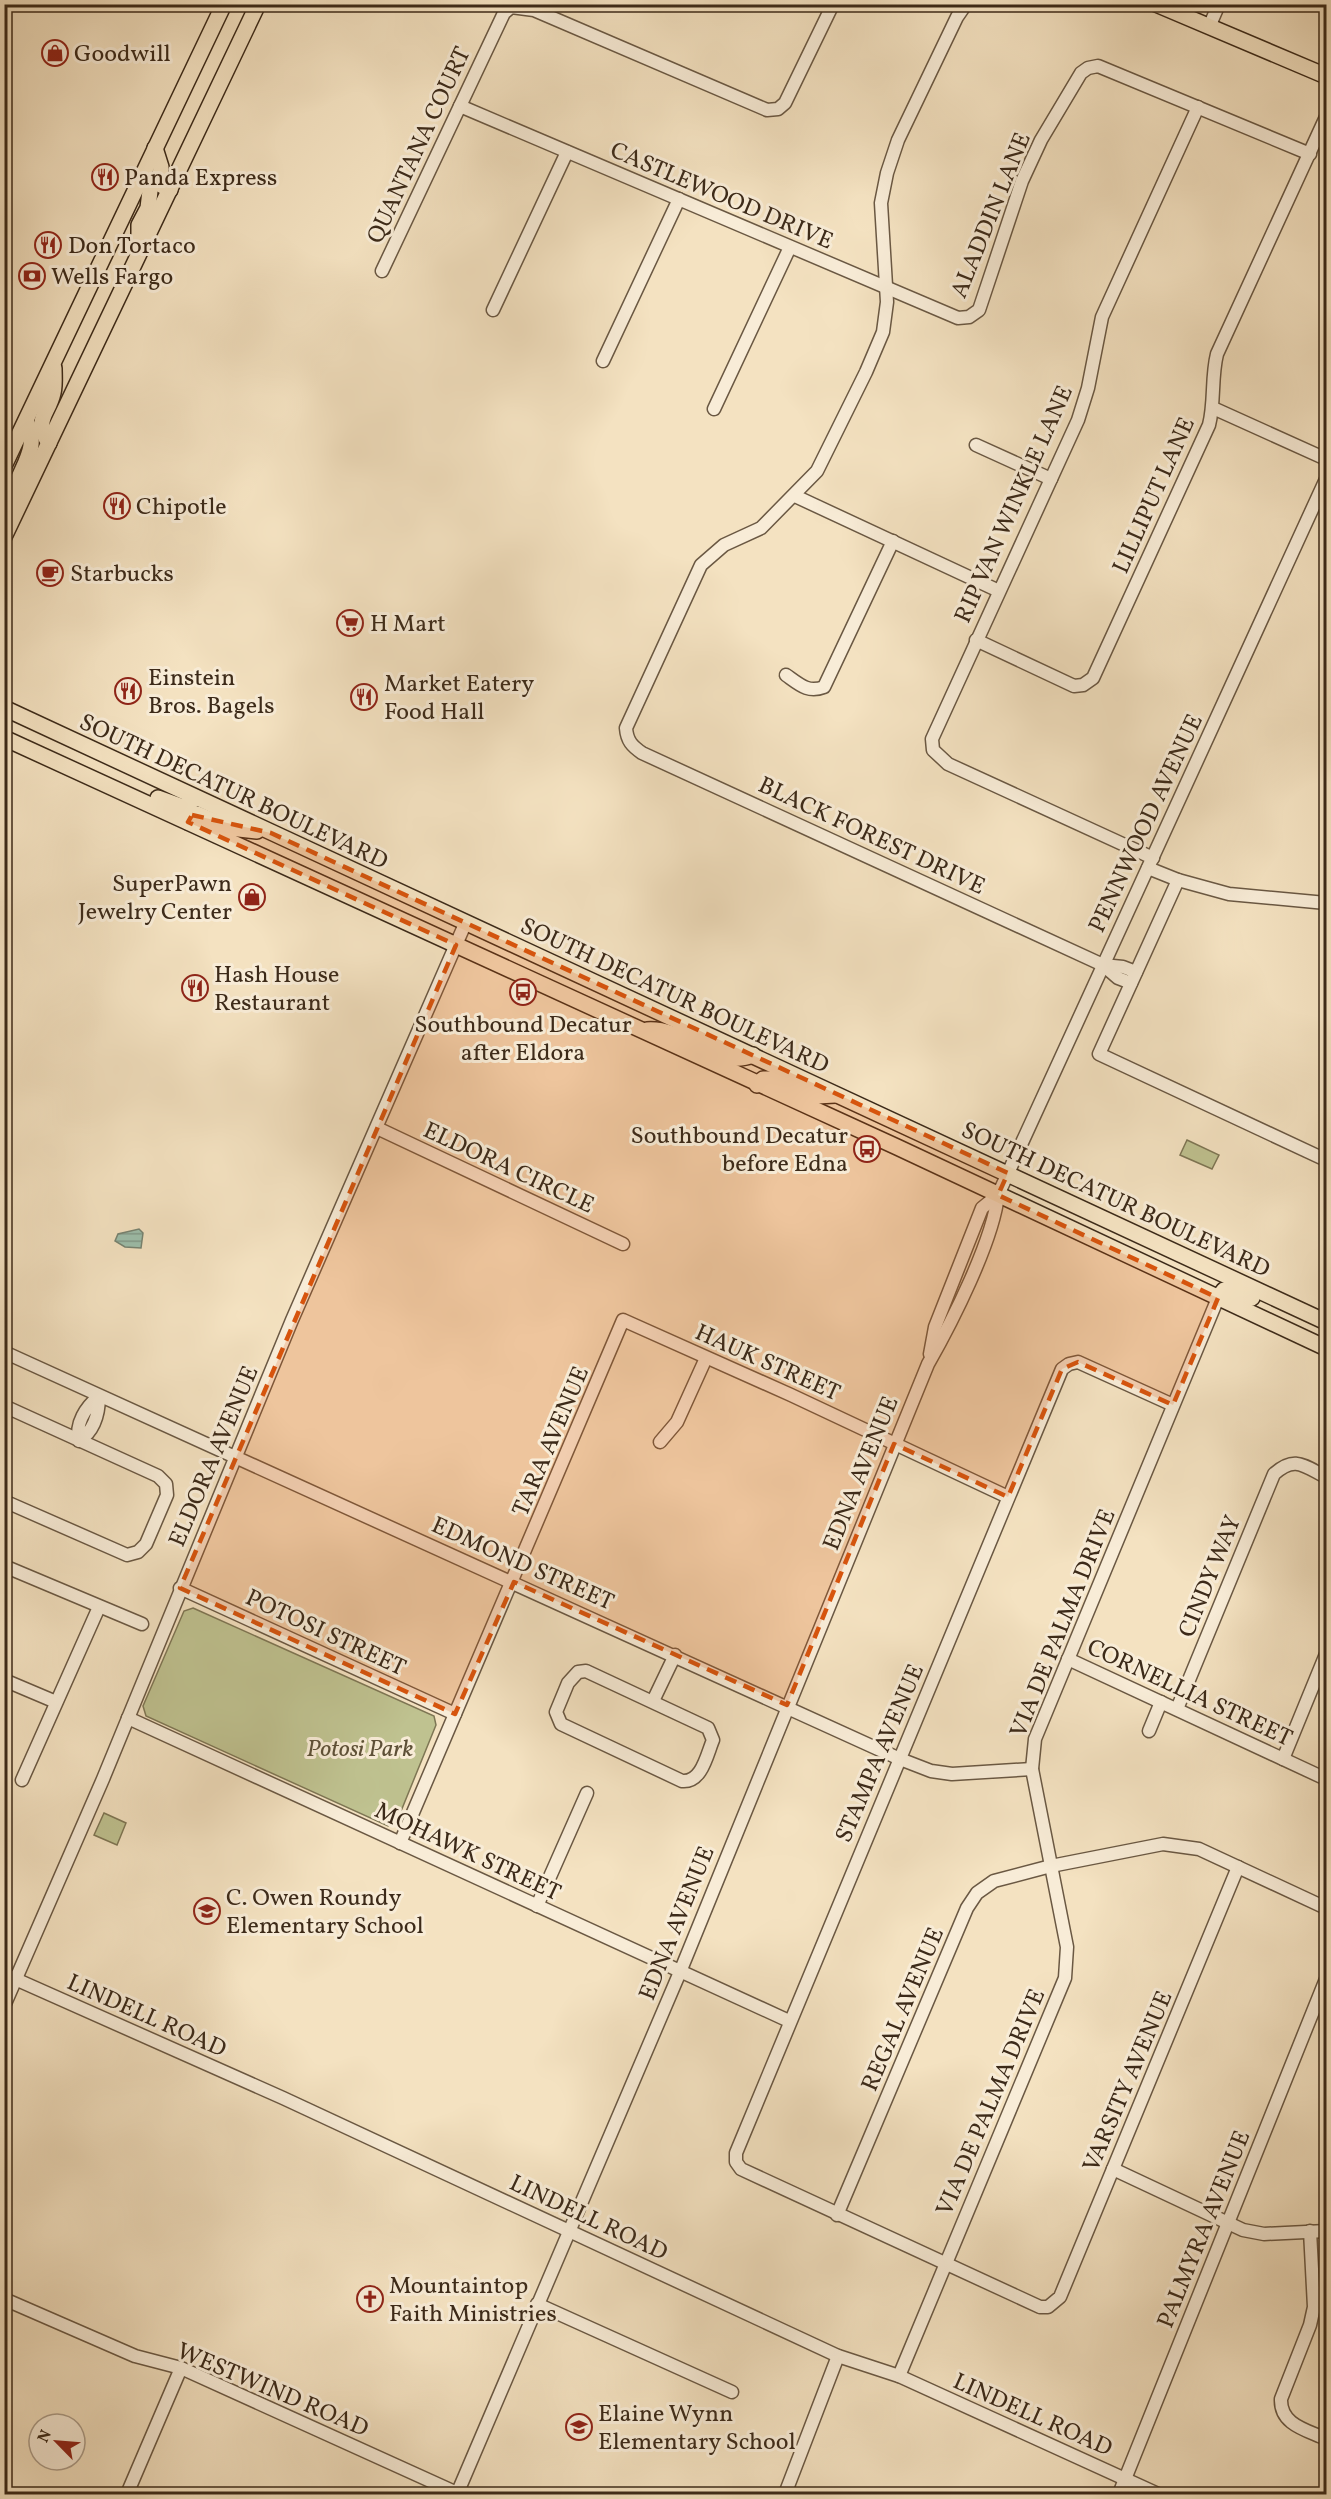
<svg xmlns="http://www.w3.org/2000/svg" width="1331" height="2499" font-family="Vollkorn,serif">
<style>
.park{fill:#bfc290;stroke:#7e7654;stroke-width:1.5}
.water{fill:url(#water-rules);stroke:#768371;stroke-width:1.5}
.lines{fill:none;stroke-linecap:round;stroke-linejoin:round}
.minor-casing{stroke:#6a5843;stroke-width:15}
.major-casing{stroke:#3c2a19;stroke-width:18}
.minor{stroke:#f8ecd7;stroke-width:12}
.major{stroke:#f4e2c1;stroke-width:15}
.marked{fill:#d7540d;fill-opacity:0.2;stroke:#d7540d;stroke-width:4.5;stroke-dasharray:12 8;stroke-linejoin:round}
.labels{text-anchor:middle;stroke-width:6;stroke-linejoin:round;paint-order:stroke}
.poi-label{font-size:24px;fill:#3c2a19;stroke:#f8ecd7;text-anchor:start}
.street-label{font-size:24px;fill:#3c2a19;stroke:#f8ecd7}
.park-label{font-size:24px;font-style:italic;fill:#5d5037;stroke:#f8ecd7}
</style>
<defs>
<pattern id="water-rules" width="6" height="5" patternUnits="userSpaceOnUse" patternTransform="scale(1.5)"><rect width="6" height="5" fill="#9dbfac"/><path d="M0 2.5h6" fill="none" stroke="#819b8b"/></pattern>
</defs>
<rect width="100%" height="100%" fill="#f4e2c1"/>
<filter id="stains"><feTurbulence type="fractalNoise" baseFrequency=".00333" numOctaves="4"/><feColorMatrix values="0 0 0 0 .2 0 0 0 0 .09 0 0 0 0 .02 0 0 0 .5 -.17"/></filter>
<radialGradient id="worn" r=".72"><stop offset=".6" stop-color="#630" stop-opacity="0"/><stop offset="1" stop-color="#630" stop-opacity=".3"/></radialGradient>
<g class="park">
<path d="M1187,1140l32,15 -7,14 -32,-14z"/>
<path d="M193,1608l241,108 2,9 -39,96 -9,5 -242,-110 -3,-10 41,-95z"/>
<path d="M104,1813l22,10 -9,22 -23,-10z"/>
</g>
<path class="water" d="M139,1229l4,4 -2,15 -16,-1 -10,-6 3,-7z"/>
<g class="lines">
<defs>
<g id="minor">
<path d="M966,4l-9,13 -59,123 -11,33 -6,30 6,99 -4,30 -17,40 -49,99 -56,57 -37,17 -23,20 -75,163c1,13 6,18 16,25l461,212 15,13 13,5"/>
<path d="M1209,27l10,-23"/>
<path d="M460,106l498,212 11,-1 10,-7 43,-129 19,-41 40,-67 7,-5 10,-2 212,88"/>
<path d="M382,271l122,-258 7,-6 23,3 233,100 11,-1 7,-6 48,-99"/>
<path d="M493,310l74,-158"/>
<path d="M603,361l76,-162"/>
<path d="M1213,408l113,51"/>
<path d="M714,409l76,-162"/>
<path d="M976,445l75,34"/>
<path d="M795,496l204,95"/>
<path d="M976,640l98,46 9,-1 10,-7 116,-253c6,-23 2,-47 8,-71l109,-237"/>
<path d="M786,675c14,10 22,18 38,12l69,-146"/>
<path d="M1153,858l-205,-94 -15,-14 -1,-11 146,-319 10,-32 14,-71 96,-210"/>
<path d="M1148,868l30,12 -79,174 227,106"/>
<path d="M1178,880l51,14 97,9"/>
<path d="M1103,965l20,2 13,5"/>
<path d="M377,1128l246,116"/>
<path d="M4,1352l896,407 31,12 21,3 80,-5"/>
<path d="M930,1354l5,-27 47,-119 16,-13"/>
<path d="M99,1396c0,17 -5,35 -20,45 -4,-18 7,-34 20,-45z"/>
<path d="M1173,1405l-95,-43 -9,2 -7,5 -326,784v9l5,7 299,138h8l12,-10 178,-430"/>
<path d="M4,1406l154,70 8,8 1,11 -21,49 -8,8 -11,3 -123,-54"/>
<path d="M660,1442l17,-20 29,-64"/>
<path d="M4,1566l138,58"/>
<path d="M180,1588l275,126"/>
<path d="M1068,1659l258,120"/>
<path d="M586,1671l122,57 5,12c-6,14 -11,43 -31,41l-121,-57 -5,-12 12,-29 10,-11z"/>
<path d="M4,1680l52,22"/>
<path d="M653,1701l22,-46"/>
<path d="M1177,1709l97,-235c21,-19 30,-8 52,3"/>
<path d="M128,1718l661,303"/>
<path d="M1149,1731l12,-29"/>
<path d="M1283,1759l43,-105"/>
<path d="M22,1780l77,-173"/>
<path d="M400,1843l223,-523 168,75 217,102"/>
<path d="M537,1906l50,-113"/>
<path d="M4,1974l279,124 555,258 61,20 259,118"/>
<path d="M4,2006l99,-227 189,-459 173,-396"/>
<path d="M1113,2169l130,61 21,4 62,-3"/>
<path d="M837,2215l130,-307 10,-15 17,-12 57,-15 112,-22 36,5 127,59"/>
<path d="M1310,2231l4,76 -4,18 -29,74c-1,26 26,31 45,40"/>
<path d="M4,2299l131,57 46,12 276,125"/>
<path d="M537,2304l195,88"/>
<path d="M899,2376l166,-398 2,-31 -35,-178 3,-30 183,-441"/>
<path d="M127,2494l54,-126"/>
<path d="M457,2494l223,-522 248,-608c24,-42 65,-123 70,-169l328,-716"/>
<path d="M785,2494l53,-138"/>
<path d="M1119,2494l207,-515"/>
</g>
<g id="major">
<path d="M1156,4l170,72"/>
<path d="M155,148l6,19 -2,17 11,6"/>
<path d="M139,249v-24l9,-17 2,-17 -9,-14"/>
<path d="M49,443c-16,-24 -1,-28 4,-50 2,-8 1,-17 1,-25"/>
<path d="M4,466l220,-462"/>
<path d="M12,510c1,-8 1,-17 4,-25 9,-24 23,-39 10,-64"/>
<path d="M4,537l254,-533"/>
<path d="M4,708l1322,614"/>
<path d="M4,738l893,409 429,201"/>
<path d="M158,798l25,9 13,-9"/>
<path d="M188,822l4,-7 5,-1 33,14 27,3"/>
<path d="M647,1030c38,-3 69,40 106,25"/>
<path d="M757,1085l6,-6h7l47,17 18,-1"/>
<path d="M1218,1298l6,-8 12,1 16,7"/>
</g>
</defs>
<use href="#minor" class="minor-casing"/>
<use href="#major" class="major-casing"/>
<use href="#minor" class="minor"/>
<use href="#major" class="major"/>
</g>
<path class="marked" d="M192,815l79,18 737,340 -10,22 220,103 -45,107 -95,-43 -16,7 -54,128 -114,-53 -107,261 -273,-123 -59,132 -275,-126 276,-643 -268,-123z"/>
<defs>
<symbol id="shop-ring" viewBox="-11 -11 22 22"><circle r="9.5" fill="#f8ecd7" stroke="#8f2418" stroke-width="1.5"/><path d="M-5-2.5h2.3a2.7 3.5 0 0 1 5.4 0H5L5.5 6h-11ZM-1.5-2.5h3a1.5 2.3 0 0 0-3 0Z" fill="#8f2418"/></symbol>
<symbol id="restaurant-ring" viewBox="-11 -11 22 22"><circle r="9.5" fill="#f8ecd7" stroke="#8f2418" stroke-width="1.5"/><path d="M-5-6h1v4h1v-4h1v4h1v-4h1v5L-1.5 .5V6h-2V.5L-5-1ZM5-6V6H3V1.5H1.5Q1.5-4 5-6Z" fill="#8f2418"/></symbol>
<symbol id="bank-ring" viewBox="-11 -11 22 22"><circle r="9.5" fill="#f8ecd7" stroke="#8f2418" stroke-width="1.5"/><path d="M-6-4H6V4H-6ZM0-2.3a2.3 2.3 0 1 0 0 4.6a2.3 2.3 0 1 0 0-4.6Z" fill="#8f2418"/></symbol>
<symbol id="cafe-ring" viewBox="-11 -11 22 22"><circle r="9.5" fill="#f8ecd7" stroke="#8f2418" stroke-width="1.5"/><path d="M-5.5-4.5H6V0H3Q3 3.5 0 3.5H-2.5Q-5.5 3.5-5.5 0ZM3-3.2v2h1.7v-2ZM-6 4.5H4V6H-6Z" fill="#8f2418"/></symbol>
<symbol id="supermarket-ring" viewBox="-11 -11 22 22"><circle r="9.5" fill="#f8ecd7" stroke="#8f2418" stroke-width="1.5"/><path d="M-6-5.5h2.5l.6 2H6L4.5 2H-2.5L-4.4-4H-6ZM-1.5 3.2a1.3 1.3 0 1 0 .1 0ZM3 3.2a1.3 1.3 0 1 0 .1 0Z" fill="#8f2418"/></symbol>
<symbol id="bus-ring" viewBox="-11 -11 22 22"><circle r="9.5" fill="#f8ecd7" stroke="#8f2418" stroke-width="1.5"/><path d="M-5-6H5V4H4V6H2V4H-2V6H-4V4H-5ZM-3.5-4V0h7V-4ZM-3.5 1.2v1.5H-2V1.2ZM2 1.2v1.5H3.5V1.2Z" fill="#8f2418"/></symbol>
<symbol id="school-ring" viewBox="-11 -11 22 22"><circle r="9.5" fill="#f8ecd7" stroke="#8f2418" stroke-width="1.5"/><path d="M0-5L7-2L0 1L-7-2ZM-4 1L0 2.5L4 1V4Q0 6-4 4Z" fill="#8f2418"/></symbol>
<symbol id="church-ring" viewBox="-11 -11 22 22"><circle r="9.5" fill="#f8ecd7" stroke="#8f2418" stroke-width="1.5"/><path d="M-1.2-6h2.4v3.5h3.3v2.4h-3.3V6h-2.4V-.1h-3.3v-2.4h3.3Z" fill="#8f2418"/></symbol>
</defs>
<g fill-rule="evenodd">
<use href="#shop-ring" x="40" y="38" width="30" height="30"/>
<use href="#restaurant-ring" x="90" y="162" width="30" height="30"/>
<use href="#restaurant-ring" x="33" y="230" width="30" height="30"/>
<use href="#bank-ring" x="17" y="261" width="30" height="30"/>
<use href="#restaurant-ring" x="102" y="491" width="30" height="30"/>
<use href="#cafe-ring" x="35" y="558" width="30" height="30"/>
<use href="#supermarket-ring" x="335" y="608" width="30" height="30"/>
<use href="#restaurant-ring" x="113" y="676" width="30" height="30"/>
<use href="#restaurant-ring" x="349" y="682" width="30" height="30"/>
<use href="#shop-ring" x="237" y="882" width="30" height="30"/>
<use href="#restaurant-ring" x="180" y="973" width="30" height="30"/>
<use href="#bus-ring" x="508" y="977" width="30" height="30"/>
<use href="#bus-ring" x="852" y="1134" width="30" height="30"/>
<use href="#school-ring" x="192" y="1896" width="30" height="30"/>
<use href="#church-ring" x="355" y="2284" width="30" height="30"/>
<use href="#school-ring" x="564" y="2412" width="30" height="30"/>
</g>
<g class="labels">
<g class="poi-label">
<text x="74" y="61">Goodwill</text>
<text x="124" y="185">Panda Express</text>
<text x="68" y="253">Don Tortaco</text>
<text x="51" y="284">Wells Fargo</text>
<text x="136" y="514">Chipotle</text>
<text x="70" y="581">Starbucks</text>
<text x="370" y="631">H Mart</text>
<text x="148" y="685">Einstein<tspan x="148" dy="28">Bros. Bagels</tspan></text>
<text x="384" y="691">Market Eatery<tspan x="384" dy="28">Food Hall</tspan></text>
<text x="232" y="891" text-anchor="end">SuperPawn<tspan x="232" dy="28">Jewelry Center</tspan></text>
<text x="214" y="982">Hash House<tspan x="214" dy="28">Restaurant</tspan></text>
<text x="523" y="1032" text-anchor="middle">Southbound Decatur<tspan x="523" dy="28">after Eldora</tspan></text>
<text x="848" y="1143" text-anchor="end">Southbound Decatur<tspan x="848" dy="28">before Edna</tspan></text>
<text x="226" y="1905">C. Owen Roundy<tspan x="226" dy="28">Elementary School</tspan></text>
<text x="389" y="2293">Mountaintop<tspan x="389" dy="28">Faith Ministries</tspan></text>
<text x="598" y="2421">Elaine Wynn<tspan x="598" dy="28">Elementary School</tspan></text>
</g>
<g class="street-label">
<text transform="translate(418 145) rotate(-65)" y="8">QUANTANA COURT</text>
<text transform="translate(722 195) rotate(23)" y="8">CASTLEWOOD DRIVE</text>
<text transform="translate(990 215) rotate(-68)" y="8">ALADDIN LANE</text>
<text transform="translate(1153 495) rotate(-66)" y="8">LILLIPUT LANE</text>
<text transform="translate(1013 504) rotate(-66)" y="8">RIP VAN WINKLE LANE</text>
<text transform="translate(234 791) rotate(25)" y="8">SOUTH DECATUR BOULEVARD</text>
<text transform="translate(1145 823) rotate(-65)" y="8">PENNWOOD AVENUE</text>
<text transform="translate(872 835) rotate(25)" y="8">BLACK FOREST DRIVE</text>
<text transform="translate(675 995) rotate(25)" y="8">SOUTH DECATUR BOULEVARD</text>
<text transform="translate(509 1167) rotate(25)" y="8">ELDORA CIRCLE</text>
<text transform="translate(1116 1199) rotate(25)" y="8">SOUTH DECATUR BOULEVARD</text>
<text transform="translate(768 1362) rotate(24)" y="8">HAUK STREET</text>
<text transform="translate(550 1441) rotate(-67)" y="8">TARA AVENUE</text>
<text transform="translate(213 1456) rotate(-67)" y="8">ELDORA AVENUE</text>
<text transform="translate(860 1473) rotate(-68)" y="8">EDNA AVENUE</text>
<text transform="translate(523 1563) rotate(24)" y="8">EDMOND STREET</text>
<text transform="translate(1209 1576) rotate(-68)" y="8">CINDY WAY</text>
<text transform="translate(1062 1623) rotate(-68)" y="8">VIA DE PALMA DRIVE</text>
<text transform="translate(326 1632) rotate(25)" y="8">POTOSI STREET</text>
<text transform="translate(1190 1692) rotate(25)" y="8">CORNELLIA STREET</text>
<text transform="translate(879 1753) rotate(-67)" y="8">STAMPA AVENUE</text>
<text transform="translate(468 1851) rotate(25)" y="8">MOHAWK STREET</text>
<text transform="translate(676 1923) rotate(-68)" y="8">EDNA AVENUE</text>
<text transform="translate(902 2009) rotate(-67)" y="8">REGAL AVENUE</text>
<text transform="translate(147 2015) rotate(24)" y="8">LINDELL ROAD</text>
<text transform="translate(1127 2081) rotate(-67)" y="8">VARSITY AVENUE</text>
<text transform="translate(990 2102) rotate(-67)" y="8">VIA DE PALMA DRIVE</text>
<text transform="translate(589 2217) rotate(25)" y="8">LINDELL ROAD</text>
<text transform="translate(1203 2229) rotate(-68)" y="8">PALMYRA AVENUE</text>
<text transform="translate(273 2389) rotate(23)" y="8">WESTWIND ROAD</text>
<text transform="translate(1033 2414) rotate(24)" y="8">LINDELL ROAD</text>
</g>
<g class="park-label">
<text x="360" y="1756">Potosi Park</text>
</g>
</g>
<rect width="1331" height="2499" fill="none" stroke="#f4e2c1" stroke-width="24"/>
<rect x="6" y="6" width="1319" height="2487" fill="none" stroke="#3c2a19" stroke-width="3"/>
<rect x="12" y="12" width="1307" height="2475" fill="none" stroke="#3c2a19" stroke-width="1.5"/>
<g transform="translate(57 2442) rotate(295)"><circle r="28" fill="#f8ecd7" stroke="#ad9e8b" stroke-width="1.5"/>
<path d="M0-4.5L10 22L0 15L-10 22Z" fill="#8f2418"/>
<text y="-9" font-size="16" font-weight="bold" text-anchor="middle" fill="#3c2a19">N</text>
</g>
<rect width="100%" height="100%" filter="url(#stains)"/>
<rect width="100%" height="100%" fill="url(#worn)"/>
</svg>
